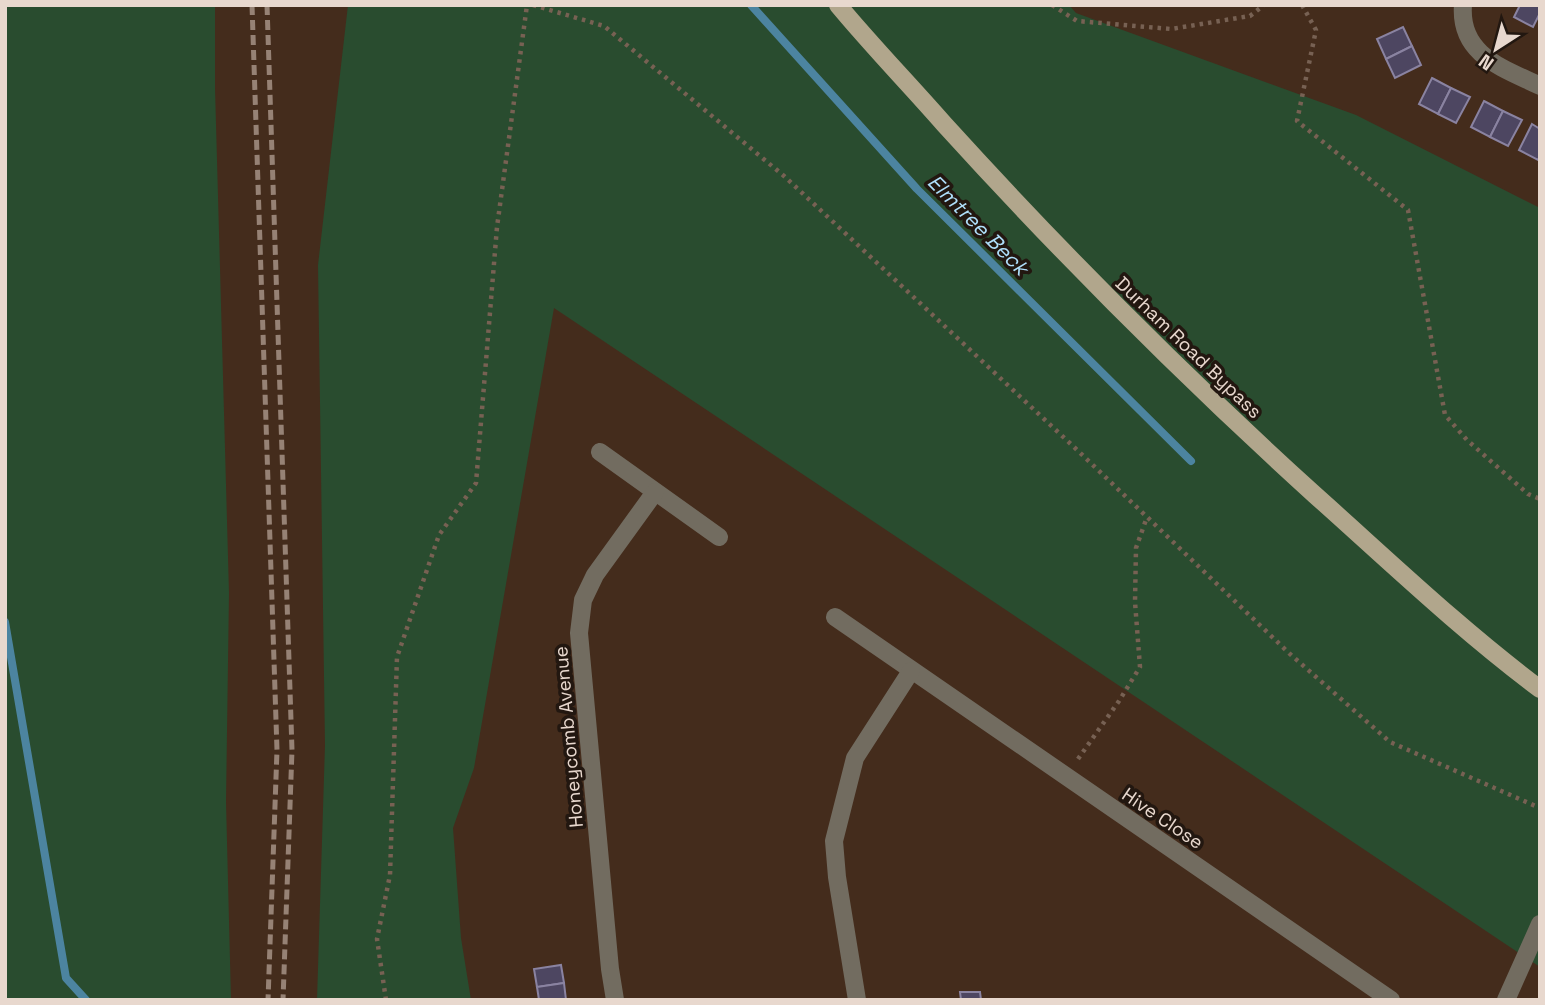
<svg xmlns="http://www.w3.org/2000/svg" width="1545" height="1005" font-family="'Space Grotesk',sans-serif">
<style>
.green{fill:#294c2f}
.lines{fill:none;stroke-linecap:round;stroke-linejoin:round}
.stream{stroke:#4c84a0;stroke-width:8}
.building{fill:#4d4661;stroke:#8a83a1;stroke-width:2}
.path{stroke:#776153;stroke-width:4.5;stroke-dasharray:3.5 5;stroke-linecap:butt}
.minor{stroke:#726c60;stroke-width:18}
.major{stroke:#b1a68c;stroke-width:18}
.rail{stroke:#968275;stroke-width:5;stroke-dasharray:10 5;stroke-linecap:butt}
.labels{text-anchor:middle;stroke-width:7;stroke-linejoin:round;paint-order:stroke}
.street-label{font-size:19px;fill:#e8d8ce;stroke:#221710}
.water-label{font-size:21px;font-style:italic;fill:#aedef9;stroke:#221710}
</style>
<rect width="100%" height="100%" fill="#442c1c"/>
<g class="green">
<path d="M5,5h210v83l14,505 -3,209 5,198h-226z"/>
<path d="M348,5h721l7,8 280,102 184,93v759l-986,-659 -80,460 -21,60 8,110 10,62h-154l8,-255 -7,-480z"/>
</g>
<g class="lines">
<g class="stream">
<path d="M751,5l166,184 274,272"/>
<path d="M5,622l61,356 20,22"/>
</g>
</g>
<g class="building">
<path d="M1520,5h20v8l-7,14 -19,-10z"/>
<path d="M1403,27l9,19 -26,13 -9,-20z"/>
<path d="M1412,46l9,19 -26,13 -9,-19z"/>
<path d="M1432,78l19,10 -13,26 -19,-10z"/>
<path d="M1451,88l19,9 -14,26 -18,-9z"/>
<path d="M1484,101l19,10 -13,26 -19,-10z"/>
<path d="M1503,111l19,9 -14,26 -18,-9z"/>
<path d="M1532,124l8,5v27l-2,4 -19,-10z"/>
<path d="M561,965l3,18 -27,4 -3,-18z"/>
<path d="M564,983l2,17h-27l-2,-13z"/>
<path d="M960,992h20l1,8h-20z"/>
</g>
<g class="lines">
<g class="path">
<path d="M533,5l71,21 180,150 290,271 216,207 100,88 150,66"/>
<path d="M1052,5l25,16 94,8 79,-13 14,-11"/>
<path d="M1302,5l14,25 -19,91 111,89 37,205 22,25 61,54 12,5"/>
<path d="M1078,759l41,-58 21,-34 -5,-65 1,-54 11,-31"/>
<path d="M386,1000l-9,-61 13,-64 7,-218 42,-122 37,-52 21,-256 30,-222"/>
</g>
<g class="minor">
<path d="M1463,5c-4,50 40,63 77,81"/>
<path d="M600,452l119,85"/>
<path d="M835,617l556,383"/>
<path d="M615,1000l-5,-31 -31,-336 4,-33 12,-25 60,-83"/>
<path d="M857,1000l-20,-123 -3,-36 21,-83 56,-87"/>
<path d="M1506,1000l34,-76"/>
</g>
<path class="major" d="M838,5c34,41 71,79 106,119 118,130 241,253 371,371 74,66 146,135 225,194"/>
<g class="rail">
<path d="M252,5l25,745 -9,250"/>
<path d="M267,5l25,745 -9,250"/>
</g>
</g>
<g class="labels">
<g class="street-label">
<text transform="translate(1189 347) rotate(44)" y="7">Durham Road Bypass</text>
<text transform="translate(568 737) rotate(-95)" y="7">Honeycomb Avenue</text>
<text transform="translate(1163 818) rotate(34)" y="7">Hive Close</text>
</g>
<g class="water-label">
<text transform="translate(978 225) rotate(45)" y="7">Elmtree Beck</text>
</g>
</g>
<rect width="1545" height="1005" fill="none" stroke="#e8d8ce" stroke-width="14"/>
<g transform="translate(1496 49) rotate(216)" stroke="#221710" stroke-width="5" paint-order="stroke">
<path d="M0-5L12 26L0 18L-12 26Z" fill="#e8d8ce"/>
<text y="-10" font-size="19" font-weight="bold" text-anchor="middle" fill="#e8d8ce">N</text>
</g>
</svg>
